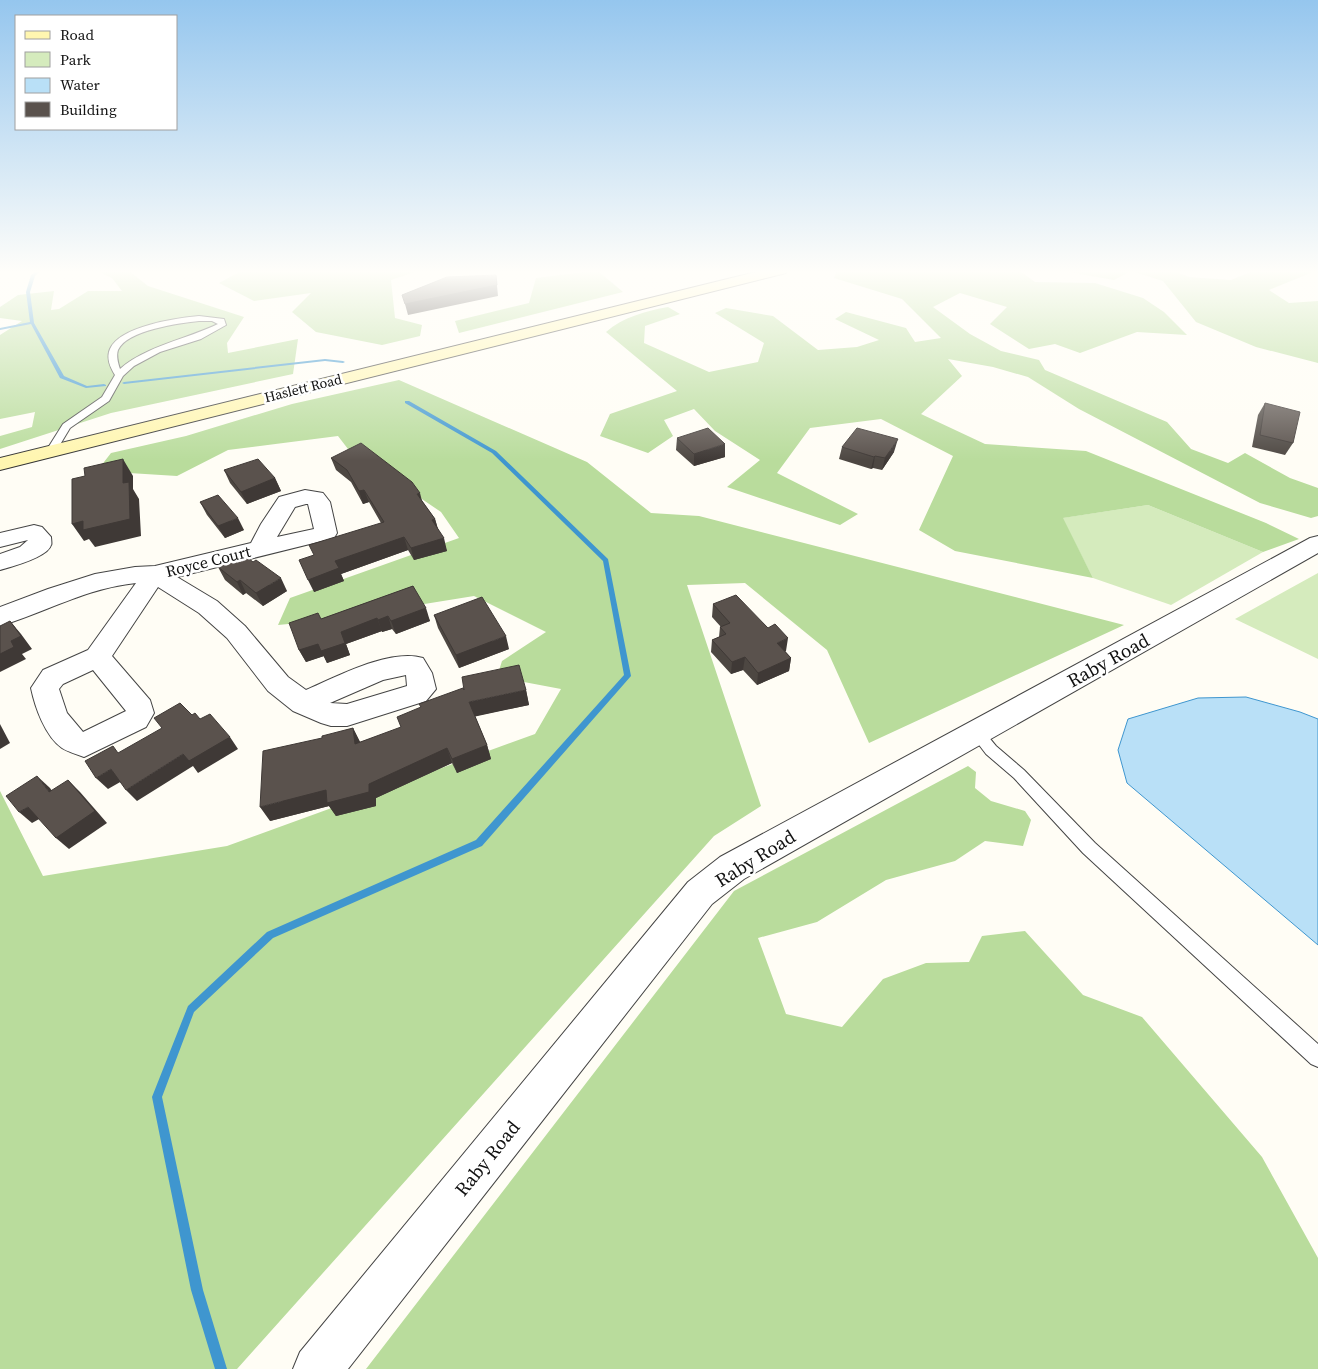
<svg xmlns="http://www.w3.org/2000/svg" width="1318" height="1369" font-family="'Source Serif 4',serif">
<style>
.green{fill:#d5ebbd}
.forest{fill:#b9dc9c}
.water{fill:#b9e0f7;stroke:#3f96cf}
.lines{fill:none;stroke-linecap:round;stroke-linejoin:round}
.stream{fill:#3f96cf;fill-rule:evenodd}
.service-casing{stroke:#444;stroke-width:2}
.minor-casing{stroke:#444;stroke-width:2}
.secondary-casing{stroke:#333;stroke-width:2}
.service{fill:#fff;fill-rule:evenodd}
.minor{fill:#fff;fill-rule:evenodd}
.secondary{fill:#fff6b0;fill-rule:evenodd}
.wall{fill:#4d4742}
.shaded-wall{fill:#3f3936}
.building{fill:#5a524d;stroke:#3f3936}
.labels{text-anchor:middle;stroke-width:5;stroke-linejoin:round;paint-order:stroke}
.far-street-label{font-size:14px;fill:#111;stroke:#fff}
.street-label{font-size:16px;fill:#111;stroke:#fff}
.near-street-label{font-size:19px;fill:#111;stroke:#fff}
</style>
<rect width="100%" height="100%" fill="#fffdf5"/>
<g class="green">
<path d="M1148,505l115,47 -92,53 -78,-27 -31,-60z"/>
<path d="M1318,573v86l-83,-40z"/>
</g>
<g class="forest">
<path d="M94,270h34l20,16 96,31 -17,26 1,10 70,-14 -5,35 -182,39 -111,36v-13l32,-9 3,-15 -35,7v-84l22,-14 -22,-3v-11l18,-12 36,-4 -3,19 8,-1 29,-18h34l-10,-13z"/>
<path d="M236,270h185l-30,10 4,38 27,7 -2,11 -38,9 -66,-13 -24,-20 19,-19 -57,8 -35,-18 22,-12z"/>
<path d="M579,270h18l26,22 -164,41 -4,-12 74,-18 7,-25 47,-6z"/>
<path d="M837,270h182l16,12 60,1 48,15 21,14 23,23 -50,-3 -57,21 -25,-9 -26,5 -39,-25 17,-17 -47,-14 -27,14 37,27 31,17 38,9 6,10 122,52 24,27 37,14 17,-10 45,25 28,10v28l-7,2 -51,-15 -181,-94 -51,-32 -35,-10 -45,-8 14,17 -41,38 64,30 101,7 180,72 33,16 -36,13 -115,-47 -85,13 30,60 -138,-27 -36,-21 34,-74 -72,-37 -71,9 -33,45 81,41 -18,11 -113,-38 33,-27 -45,-29 -21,-22 -30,11 9,16 -25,17 -48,-17 10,-22 67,-23 -71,-59c17,-15 40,-21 62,-25l12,7 -35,12 -1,17 65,29 49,-10 6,-19 -49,-30 11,-5 47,8 45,34 39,-3 22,-7 -44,-21 11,-7 60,16 9,14 26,-4 -39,-39 -68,-21z"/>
<path d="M1064,270h109l16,7 42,3 24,-10h63l-49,20 20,13 29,-2v62l-62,-16 -60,-25 -33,-41 -32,-10 -17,9 -40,-7z"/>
<path d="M399,380l188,82 64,51 48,3 425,109 -255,118 -42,-93 -82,-67 -58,2 74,221 -47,30 -477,533h-237v-578l43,85 184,-30 308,-112 26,-45 -64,-12 5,-16 44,-29 -72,-36 -155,25 -41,4 12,-27 169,-60 -18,-26 -93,-63 -10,-13 -110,14 -51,26 -80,-5 14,-18 75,-17 106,-32z"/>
<path d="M968,766l8,6 -1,16 16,13 34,10 6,9 -8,26 -38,-5 -30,20 -69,19 -69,42 -59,16 28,76 56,13 41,-48 43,-16 43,-1 13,-26 43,-5 58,64 59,22 120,140 56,101v111h-952l368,-478z"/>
</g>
<path class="water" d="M1246,697l54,15 18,7v226l-191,-162 -9,-33 10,-31 70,-21z"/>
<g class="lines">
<g class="stream">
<path d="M38,270h4l-7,6 -5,16 4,31 30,53 23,10 17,-2 2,1v1l-20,2 -26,-10 -29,-54 -31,6v-2l30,-6 -4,-30 5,-17z"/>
<path d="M325,359l18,2 2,1 -2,1 -18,-2 -201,23 -2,-1 2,-1z"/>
<path d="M405,401h4l87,50 112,108 23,117 -149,170 -209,92 -79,74 -32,85 41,193 24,79h-12l-24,-79 -39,-193 36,-91 79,-74 209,-92 148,-165 -21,-114 -111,-108 -87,-50z"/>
</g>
<defs>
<g id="service">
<path d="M199,316l25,3 2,6 -25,14 -41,13 -26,14 -11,10 -14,25 -39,27 -15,25h-8l-1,-2 17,-27 39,-27 13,-22c-5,-8 -9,-17 -5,-26 10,-23 67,-31 89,-33zM199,321h13l6,3c-31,15 -72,22 -98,45 -2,-6 -4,-13 -2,-19 9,-20 62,-27 81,-29z"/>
<path d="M977,727l5,2 14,17 28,24 71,73 223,201v23l-7,-3 -228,-211 -69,-75 -28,-24 -16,-21 2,-4z"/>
</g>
<g id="minor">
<path d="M305,490l18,3 7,9 7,31 -3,5 -157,39 40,24 28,25 43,51 18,13c30,-13 84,-42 117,-32l9,15 4,16 -10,12 -79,25h-16l-10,-3 -28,-12 -25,-20 -41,-53 -28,-25 -41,-26 -46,69 38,44 4,13 -8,14 -62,30c-7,-3 -16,-5 -22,-9 -17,-12 -27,-41 -31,-60l12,-18 45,-20 48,-67c-49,5 -90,29 -136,43v-19l48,-18 47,-15 40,-7 20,-1 96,-23 10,-19 18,-27zM306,504h2l6,25 -37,8 18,-30zM93,670l33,41 -43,21 -16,-19 -8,-24 4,-5zM406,675l1,11 -60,18 -17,-1 53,-23z"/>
<path d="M34,525l8,2 9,10c0,1 1,8 0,8 -3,12 -40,22 -51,25v-16l20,-7 8,-7 -28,7v-14z"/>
<path d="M1318,536v17l-574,326 -32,25 -364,465h-55l7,-17 388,-470 32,-25 590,-319z"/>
</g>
<path id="secondary" d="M764,270h24l-2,3 -786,197v-12z"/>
</defs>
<use href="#service" class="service-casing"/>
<use href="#minor" class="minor-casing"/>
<use href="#secondary" class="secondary-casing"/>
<use href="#service" class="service"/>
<use href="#minor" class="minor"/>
<use href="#secondary" class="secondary"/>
</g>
<g class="wall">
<path d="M1265,403l28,40 -8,12 -33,-8 6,-32z"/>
<path d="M677,438l48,19 -31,9 -18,-16z"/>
<path d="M842,447l52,5 -12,18 -9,-2 -2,1 -32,-10z"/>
<path d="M331,458l91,43 13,18 3,11 9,21 -33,9 -6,-10 -67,24 3,7 -30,11v-37l67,-32 -12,-21 -6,2 -12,-22 -15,-12z"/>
<path d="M224,470l51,8 6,13 -34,13 -17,-21z"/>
<path d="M200,502l44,28 -19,8 -18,-23z"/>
<path d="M218,567l69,24 -24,15 -17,-13 -3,2 -18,-15z"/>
<path d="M413,586l17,35 -34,13 -4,-5 -10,3v-1l-36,13 4,11 -23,8 -3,-7 -18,6 -7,-12 22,-31z"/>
<path d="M713,604l73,47h-1l6,7 -2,13 -32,14 -14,-15 -12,4 -20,-22 1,-12 7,-3 1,-10h1l-9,-10z"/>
<path d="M434,615l75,34 -50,19 -21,-40z"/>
<path d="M526,690l3,15 -54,11 12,29 4,14 -34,14 -5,-10 -76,35v8l-40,10 -7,-10 -59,15 52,-83 31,-10 7,14z"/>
</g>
<g class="shaded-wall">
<path d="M496,275l2,21 -90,19 -3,-11z"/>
<path d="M898,439l-4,13 -12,18 3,-12z"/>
<path d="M725,444v13l-31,9v-12z"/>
<path d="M875,456l-2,12 -2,1 3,-12z"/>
<path d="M123,459l10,17v13l6,10 2,37 -46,11 -6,-8 -5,2 -12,-17 51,-41z"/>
<path d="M275,478l6,13 -34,13 -6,-12z"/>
<path d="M364,490l5,12 -6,2 -4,-13z"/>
<path d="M420,493l3,12 -6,-11z"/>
<path d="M238,518l6,12 -19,8 -7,-12z"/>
<path d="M435,519l4,13 -7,-12z"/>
<path d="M404,537l4,13 -67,24 3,7 -30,11 -6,-12 27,-19z"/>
<path d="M444,538l3,13 -33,9 -3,-12z"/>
<path d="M281,578l6,13 -24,15 -7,-13z"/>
<path d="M240,580l6,13 -3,2 -6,-13z"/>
<path d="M426,608l4,13 -34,13 -5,-13z"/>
<path d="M388,616l4,13 -10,3 -4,-12z"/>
<path d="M377,618l5,13 -36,13 4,11 -23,8 -6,-12 20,-19z"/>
<path d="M10,621l11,13 11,15 -10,5 4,5 -26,13v-18z"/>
<path d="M506,636l3,13 -50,19 -3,-13z"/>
<path d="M788,638l-2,13 -11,5 2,-13z"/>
<path d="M318,644l6,12 -18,6 -7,-12z"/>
<path d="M745,657l-2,13 -12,4 1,-12z"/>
<path d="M791,658l-2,13 -32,14 1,-12z"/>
<path d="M526,690l3,15 -56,12 -4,-15z"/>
<path d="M0,724l10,19 -10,6z"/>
<path d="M353,728l7,14 -5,2z"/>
<path d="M230,737l8,12 -40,24 -5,-7 -56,35 -11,-11 57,-36z"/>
<path d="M487,745l4,14 -34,14 -5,-14z"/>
<path d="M447,748l5,15 -76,35v8l-40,10 -7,-10 -59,15 -10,-14 66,-17 43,-6z"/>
<path d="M111,769l11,12 -14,8 -12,-11z"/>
<path d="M37,776l13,12 11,16 -12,-12z"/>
<path d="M68,780l12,12 27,31 -38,26 -13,-11z"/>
<path d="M28,807l13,11 -9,5 -13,-11z"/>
</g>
<g class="building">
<path d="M496,275l1,10 -92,19 -3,-9 45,-18z"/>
<path d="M1265,403l35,9 -7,31 -33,-8z"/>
<path d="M708,428l17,16 -31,10 -17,-16z"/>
<path d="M857,428l41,11 -13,19 -10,-2 -1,1 -32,-10z"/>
<path d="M361,443l51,39 8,11 -3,1 18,25 -3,1 12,18 -33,10 -7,-11 -69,24 4,7 -31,12 -9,-20 15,-5 -5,-10 75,-23 -20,-32 -5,1 -12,-21 -16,-12z"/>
<path d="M123,459v24l6,-1 1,37 -47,11v-9l-11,3v-45l13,-3 -1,-8z"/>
<path d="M258,459l17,19 -34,14 -17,-22z"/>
<path d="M218,495l20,23 -20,8 -18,-24z"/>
<path d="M242,553l11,9 3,-2 25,18 -25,15 -16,-13 -3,2 -19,-15z"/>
<path d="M413,586l13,22 -35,13 -3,-5 -10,4 -1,-2 -36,14 4,11 -24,8 -3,-7 -19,6 -10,-27 29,-10 3,6z"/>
<path d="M736,595l32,33 7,-4 13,14 -11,5 14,15 -33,15 -13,-16 -13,5 -20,-22 14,-6 -6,-7 10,-4 -17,-19z"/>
<path d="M482,597l24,39 -50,19 -22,-40z"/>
<path d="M10,621l11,15 -10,5 3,6 -14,7v-28z"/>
<path d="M519,665l7,25 -57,12 18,43 -35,14 -5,-11 -78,36v8l-42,11 -1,-13 -66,17 3,-56 59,-13v-2l31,-8 2,16 46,-17 -4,-10 24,-10 -2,-3 44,-16 1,2 -2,-13z"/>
<path d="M180,703l12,12 3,-2 5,6 10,-5 20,23 -41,24 -6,-7 -57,36 -15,-21 -15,9 -11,-17 28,-15 5,7 44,-25 -8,-10z"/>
<path d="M37,776l12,16 19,-12 27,31 -39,27 -28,-31 -9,5 -13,-16z"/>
</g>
<linearGradient id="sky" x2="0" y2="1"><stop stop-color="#95c6ee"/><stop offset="0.59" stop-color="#fffefa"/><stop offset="1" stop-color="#fffefa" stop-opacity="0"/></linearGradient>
<rect width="1318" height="461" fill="url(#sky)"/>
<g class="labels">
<g class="far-street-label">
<text transform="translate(303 388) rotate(-14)" y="5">Haslett Road</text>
</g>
<g class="street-label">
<text transform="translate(208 561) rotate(-14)" y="6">Royce Court</text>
</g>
<g class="near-street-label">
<text transform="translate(1108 660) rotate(-29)" y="7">Raby Road</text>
<text transform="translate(755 858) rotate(-32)" y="7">Raby Road</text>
<text transform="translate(487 1158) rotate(-51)" y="7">Raby Road</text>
</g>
</g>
<rect x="15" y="15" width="162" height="115" fill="#ffffff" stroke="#a0a0a0"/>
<rect x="25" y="31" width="25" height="8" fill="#fff6b0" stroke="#a0a0a0"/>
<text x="60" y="40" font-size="15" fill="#111111">Road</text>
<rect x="25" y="52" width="25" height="15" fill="#d5ebbd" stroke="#a0a0a0"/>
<text x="60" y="65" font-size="15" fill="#111111">Park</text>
<rect x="25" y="78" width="25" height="15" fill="#b9e0f7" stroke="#a0a0a0"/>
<text x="60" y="90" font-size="15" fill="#111111">Water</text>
<rect x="25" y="102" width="25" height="15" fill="#5a524d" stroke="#a0a0a0"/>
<text x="60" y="115" font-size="15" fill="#111111">Building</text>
</svg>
